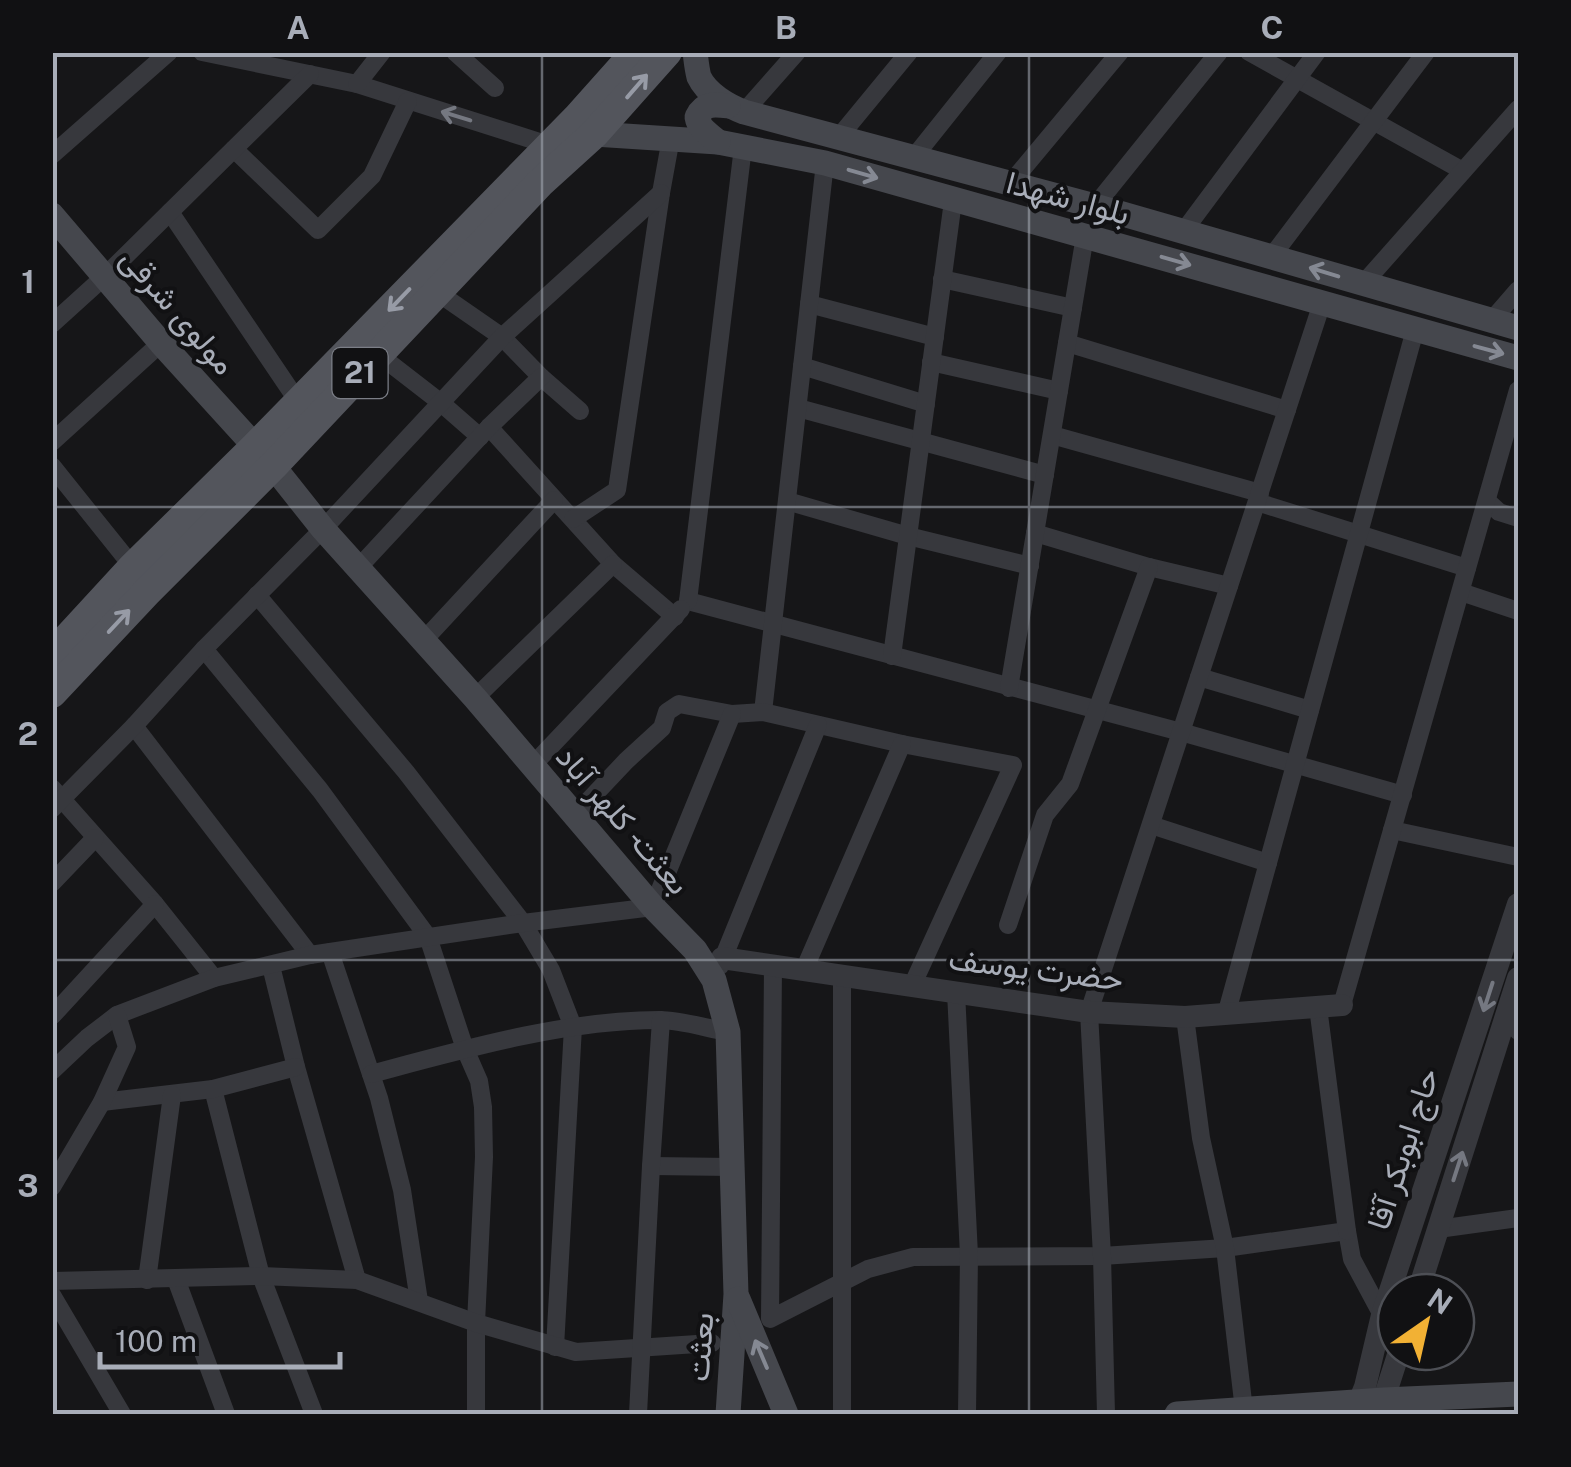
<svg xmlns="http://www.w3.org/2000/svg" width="1571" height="1467" font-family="'Public Sans',Vazirmatn,sans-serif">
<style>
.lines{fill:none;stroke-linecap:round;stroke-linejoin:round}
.minor{stroke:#37383d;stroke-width:18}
.tertiary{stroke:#37383d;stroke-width:22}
.secondary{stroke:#45474d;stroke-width:25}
.primary{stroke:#53555c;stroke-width:30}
.oneway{stroke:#979ba6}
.oneway2{stroke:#757881}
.oneway3{stroke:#858993}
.grid{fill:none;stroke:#a8adb8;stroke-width:2.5;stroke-opacity:0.55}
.labels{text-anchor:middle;stroke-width:8;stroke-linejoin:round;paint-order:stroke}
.shield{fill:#111113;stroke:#7b7e86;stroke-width:2.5}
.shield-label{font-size:30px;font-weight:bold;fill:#a8adb8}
.street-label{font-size:32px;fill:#a8adb8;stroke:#111113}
.neatline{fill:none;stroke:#a8adb8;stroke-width:4}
.grid-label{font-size:32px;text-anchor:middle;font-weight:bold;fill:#a8adb8}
</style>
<rect width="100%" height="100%" fill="#161618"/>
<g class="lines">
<g class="minor">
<path d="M202,52l155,32 192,61"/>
<path d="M455,52l40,36"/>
<path d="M1249,52l214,119"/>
<path d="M357,84l25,-32"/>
<path d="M744,112l53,-60"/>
<path d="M839,137l70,-85"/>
<path d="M234,149l84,81 54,-54 36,-75"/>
<path d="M52,155l117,-103"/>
<path d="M914,157l84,-105"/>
<path d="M1010,184l110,-132"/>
<path d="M1095,206l124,-154"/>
<path d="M170,212l129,191"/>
<path d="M1183,232l134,-180"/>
<path d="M1272,256l154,-204"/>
<path d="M942,279l131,29"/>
<path d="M1363,284l155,-175"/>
<path d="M437,292l65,45 39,40 39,34"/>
<path d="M809,304l126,33"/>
<path d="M1492,320l26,-30"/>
<path d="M52,324l53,-48 205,-202"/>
<path d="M1067,343l220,67"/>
<path d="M378,354l62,48 40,35"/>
<path d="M931,362l128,29"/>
<path d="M802,366l124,38"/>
<path d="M798,408l247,67"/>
<path d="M489,427l124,137 62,53"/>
<path d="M1052,435l208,58"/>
<path d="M52,442l109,-99"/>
<path d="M52,466l81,101"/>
<path d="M787,501l121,35 122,30"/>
<path d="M1487,501l12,11 19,6"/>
<path d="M1257,502l210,66"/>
<path d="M573,519l44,-29 44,-297 10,-55"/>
<path d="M1035,533l114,34 80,19"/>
<path d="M359,567l130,-140 52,-50"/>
<path d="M1461,592l57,19"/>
<path d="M257,595l149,177 117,151 28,47 22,57 -18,320"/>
<path d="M688,601l493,131 222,63"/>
<path d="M688,601l55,-454"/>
<path d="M424,640l130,-140"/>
<path d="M204,649l116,141 108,147 37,112 14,32 4,26 1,50 -8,166v91"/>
<path d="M892,656l61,-455"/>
<path d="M1199,677l111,33"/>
<path d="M1009,688l76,-452"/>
<path d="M475,698l138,-134"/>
<path d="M763,712l62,-549"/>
<path d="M134,726l176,229"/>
<path d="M532,766l149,-157"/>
<path d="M52,788l103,116 59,74"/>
<path d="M52,809l82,-83 70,-77 119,-120 179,-192 159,-144"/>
<path d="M575,815l51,-54 36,-33 5,-16 12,-8 53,10 31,-2 139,32 111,21 -101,221"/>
<path d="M1151,825l117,38"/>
<path d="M1392,830l126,27"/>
<path d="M52,883l43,-45"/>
<path d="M1008,925l37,-110 25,-31 79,-217"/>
<path d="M330,952l49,146 23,92 17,111"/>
<path d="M271,966l25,101 61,213"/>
<path d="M720,966l98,-241"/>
<path d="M773,966l-3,353 98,-50 45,-12 189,-1 123,-8 122,-17 5,28 30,56"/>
<path d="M804,970l98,-226"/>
<path d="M956,992l13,263 -2,159"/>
<path d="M1513,997l5,34"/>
<path d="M1342,1005l176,-615"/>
<path d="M1318,1007l29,224"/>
<path d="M1226,1015l189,-685"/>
<path d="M52,1016l103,-112"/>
<path d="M1185,1017l16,121 24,110 19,162"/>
<path d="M52,1071l35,-33 30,-23 97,-37 96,-23 213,-32 130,-16 79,-193"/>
<path d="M371,1074c90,-24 194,-54 288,-54 22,0 46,8 69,12"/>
<path d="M213,1089l48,187 53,138"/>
<path d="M102,1102l111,-13 83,-22"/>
<path d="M651,1166l81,1"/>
<path d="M52,1187l50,-85 25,-55 -10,-32"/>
<path d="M1438,1229l80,-11"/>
<path d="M176,1279l50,135"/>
<path d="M147,1280l25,-185"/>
<path d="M52,1281l209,-5 96,4 119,43 100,29 136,-9"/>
<path d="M52,1295l70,119"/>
<path d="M638,1414l13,-248 10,-146"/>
<path d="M842,1414v-437"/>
<path d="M1106,1414l-4,-158 -13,-244 233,-709"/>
</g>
<g class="tertiary">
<path d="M722,958l367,54 96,5 157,-12"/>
<path d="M1418,1292l100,-314"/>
<path d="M1354,1414l11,-27 17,-72 136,-411"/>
<path d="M1379,1414l20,-62"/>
</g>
<g class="secondary">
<path d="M695,52c1,8 2,18 4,25 8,17 29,29 45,35l351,94 423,122"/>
<path d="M585,125l9,9 124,8 107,21 693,195"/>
<path d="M718,142c-9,-8 -19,-13 -21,-25 7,-14 17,-13 31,-11"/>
<path d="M52,215l109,128 112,123 50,63 152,169 178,209 42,43 19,30 14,52 8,262 -8,120"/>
<path d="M738,1299l48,115"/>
<path d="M1177,1414l207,-14 134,-6"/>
</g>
<g class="primary">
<path d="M52,655l81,-88 122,-120 323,-330 58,-65"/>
<path d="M52,693l94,-100 127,-127 267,-283 54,-49 73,-82"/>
</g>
</g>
<defs><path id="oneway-shaft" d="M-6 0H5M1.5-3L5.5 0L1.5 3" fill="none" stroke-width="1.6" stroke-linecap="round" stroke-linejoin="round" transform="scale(2.5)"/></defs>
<g class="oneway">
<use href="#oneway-shaft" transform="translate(637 86) rotate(-49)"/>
<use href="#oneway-shaft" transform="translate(399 300) rotate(134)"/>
<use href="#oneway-shaft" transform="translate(119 621) rotate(-47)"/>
</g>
<g class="oneway2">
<use href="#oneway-shaft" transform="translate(456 116) rotate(-163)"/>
<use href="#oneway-shaft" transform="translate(1488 997) rotate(108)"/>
<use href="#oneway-shaft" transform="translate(1458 1166) rotate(-72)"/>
</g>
<g class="oneway3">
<use href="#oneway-shaft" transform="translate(863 174) rotate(16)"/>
<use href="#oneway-shaft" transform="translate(1176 261) rotate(16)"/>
<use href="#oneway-shaft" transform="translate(1324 272) rotate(-163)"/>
<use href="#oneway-shaft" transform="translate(1489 350) rotate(15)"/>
<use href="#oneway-shaft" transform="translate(761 1354) rotate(-113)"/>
</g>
<path class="grid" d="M542,52v1362M1029,52v1362M52,507h1466M52,960h1466"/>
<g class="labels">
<rect class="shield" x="332.5" y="348" width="55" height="50" rx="8"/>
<g class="shield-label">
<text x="360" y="383">21</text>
</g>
<g class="street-label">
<text transform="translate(1068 198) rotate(15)" y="11">بلوار شهدا</text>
<text transform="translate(178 311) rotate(49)" y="11">مولوی شرقی</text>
<text transform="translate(623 820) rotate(49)" y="11">بعثت- کلهر آباد</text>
<text transform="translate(1036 969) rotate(7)" y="11">حضرت یوسف</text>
<text transform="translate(1403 1149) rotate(-72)" y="11">حاج ابوبکر آقا</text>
<text transform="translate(700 1347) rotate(-86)" y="11">بعثت</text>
</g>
</g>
<rect width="1571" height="1467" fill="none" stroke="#111113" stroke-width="110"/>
<g transform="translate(1426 1322) rotate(34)"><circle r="48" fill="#111113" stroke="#4d4f55" stroke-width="2.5"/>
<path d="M0-8L18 38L0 25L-18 38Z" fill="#f2b134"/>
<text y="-15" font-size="28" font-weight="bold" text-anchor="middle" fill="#a8adb8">N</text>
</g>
<path d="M100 1352v15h240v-15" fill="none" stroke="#a8adb8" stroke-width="5"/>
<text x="115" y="1352" font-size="30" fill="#a8adb8" stroke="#111113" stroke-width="8" paint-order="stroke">100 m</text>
<rect x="55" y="55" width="1461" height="1357" class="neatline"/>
<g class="grid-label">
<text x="298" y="39">A</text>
<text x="786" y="39">B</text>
<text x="1272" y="39">C</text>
<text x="28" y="293">1</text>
<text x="28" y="745">2</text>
<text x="28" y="1197">3</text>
</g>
</svg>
